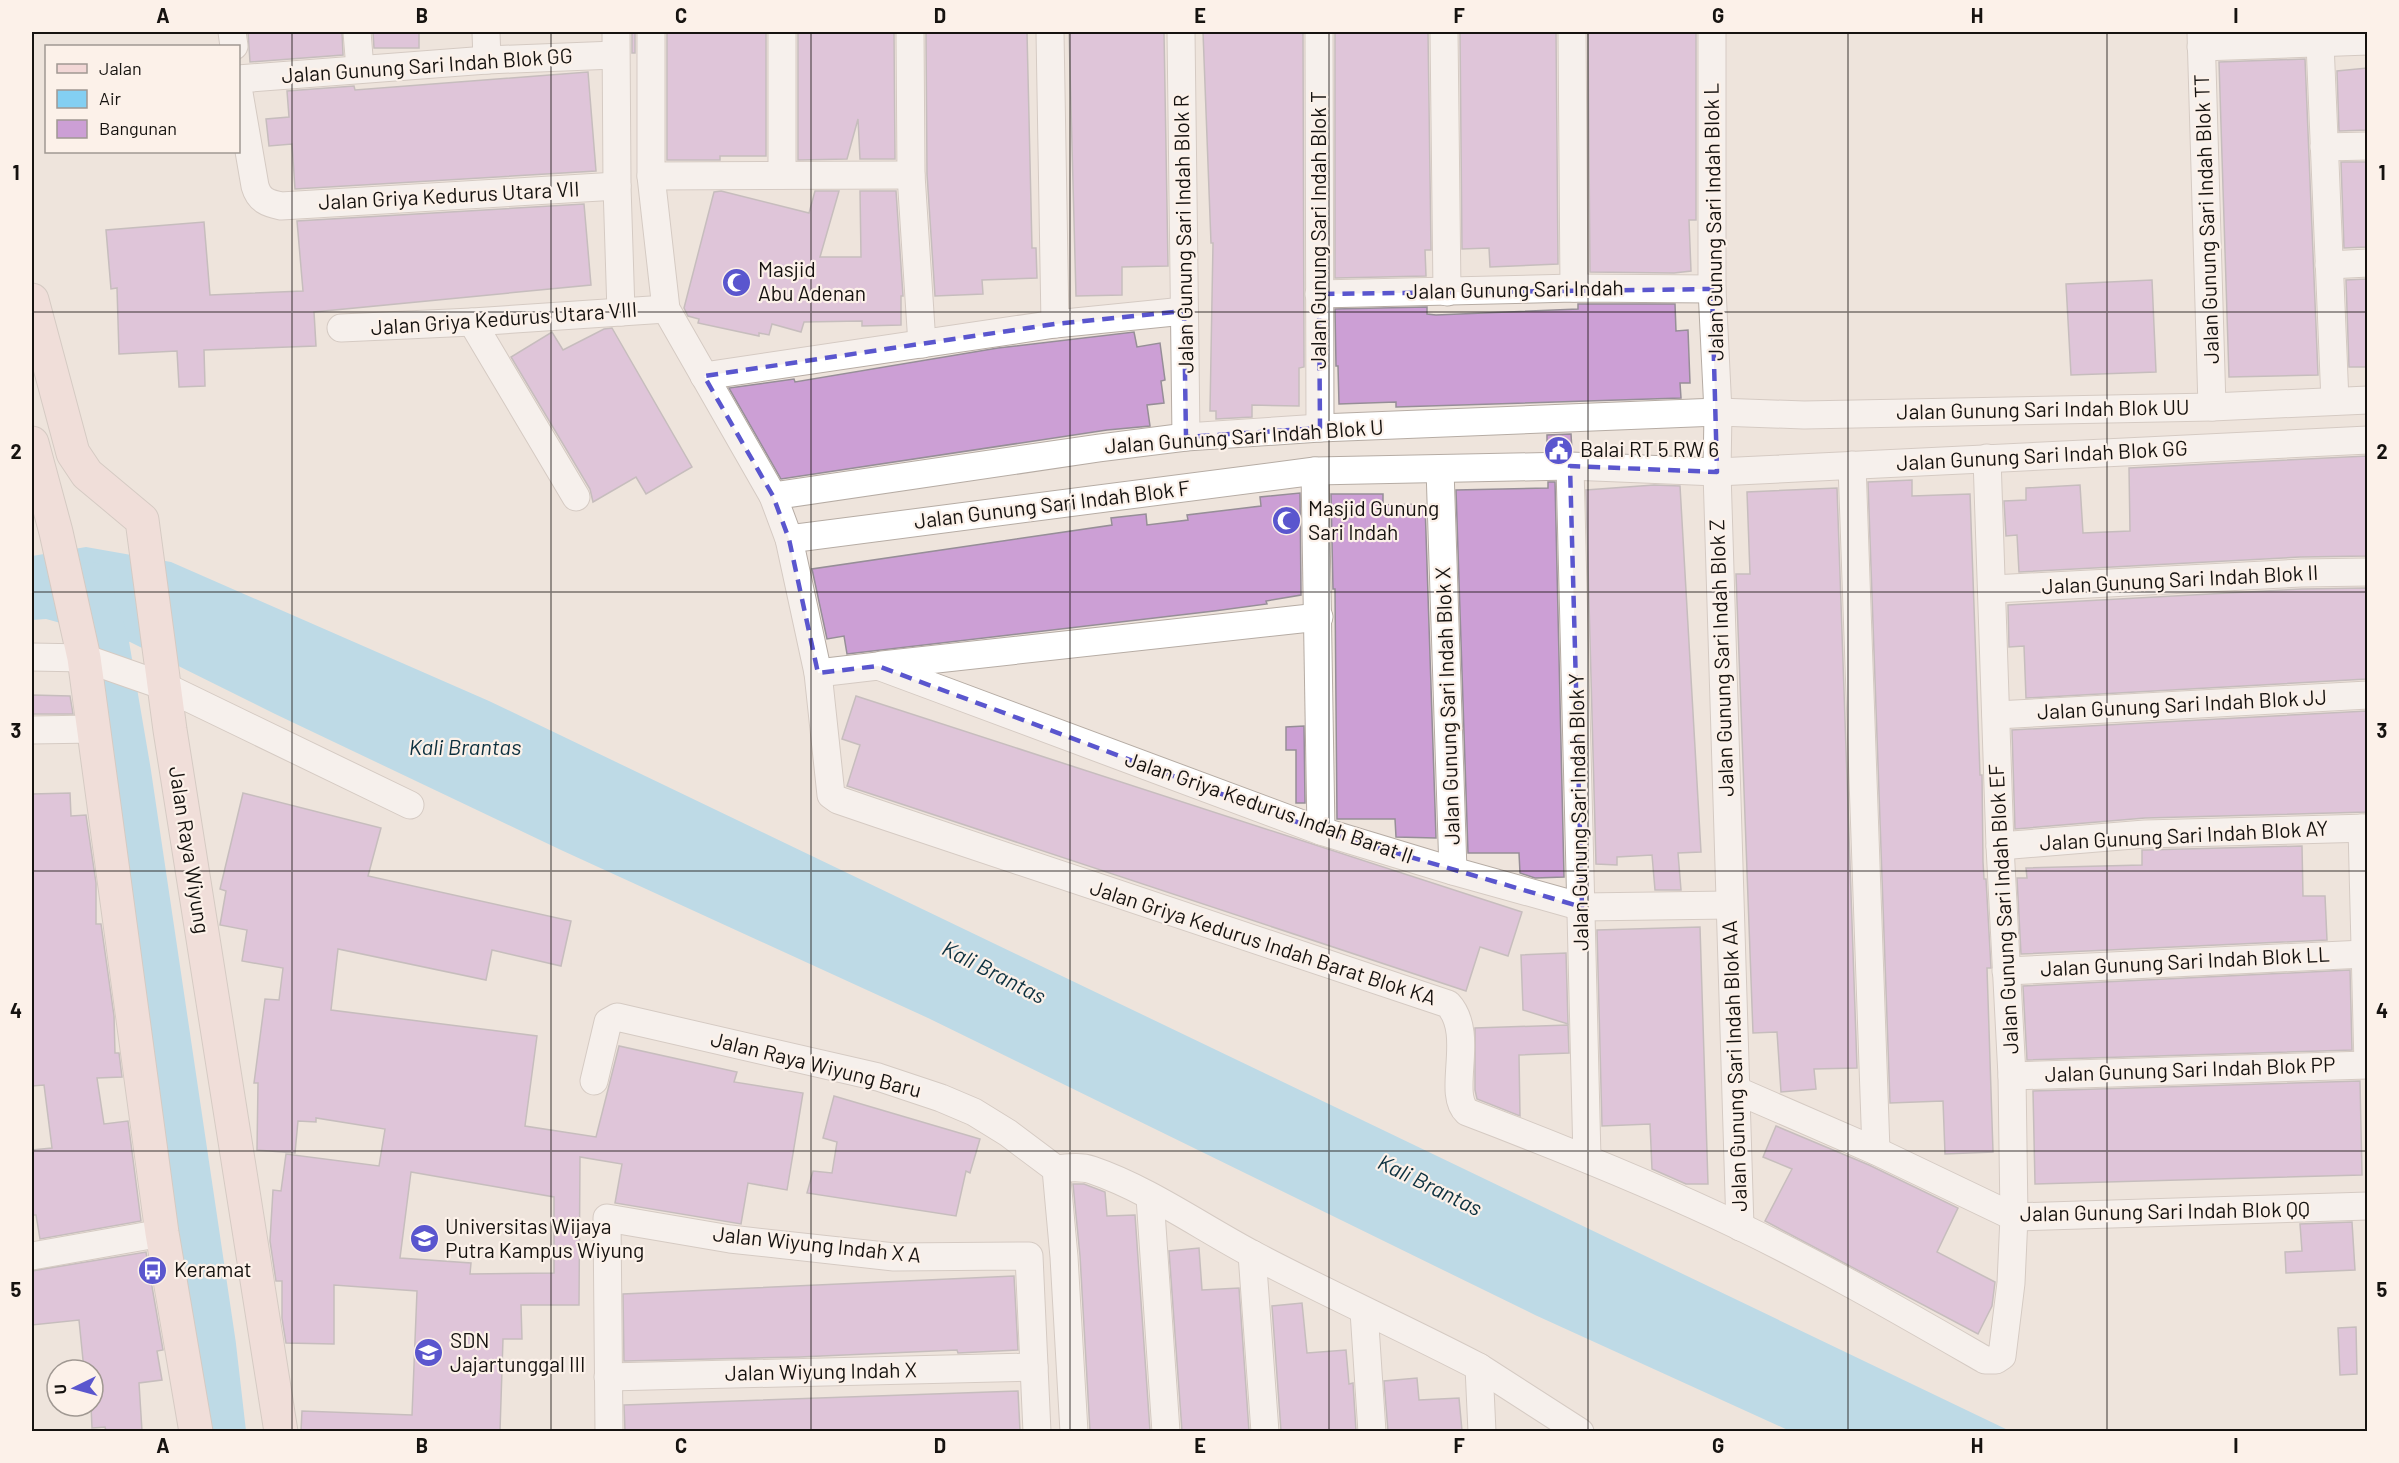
<svg xmlns="http://www.w3.org/2000/svg" width="2399" height="1463" font-family="Barlow,sans-serif">
<style>
.water{fill:#83cff2}
.lines{fill:none;stroke-linecap:round;stroke-linejoin:round}
.river{stroke:#83cff2;stroke-width:40}
.building{fill:#cc9fd5;stroke:#968e97;stroke-width:1.5;fill-rule:evenodd}
.minor-casing{stroke:#b6aca4;stroke-width:29}
.secondary-casing{stroke:#b6aca4;stroke-width:35}
.minor{stroke:#fff;stroke-width:27}
.secondary{stroke:#f2d7d6;stroke-width:33}
.marked{fill:none;stroke:#5a56ce;stroke-width:4.5;stroke-dasharray:12 8;stroke-linejoin:round}
.grid{fill:none;stroke:#161310;stroke-width:1.5;stroke-opacity:0.55}
.labels{text-anchor:middle;stroke-width:4.5;stroke-linejoin:round;paint-order:stroke}
.street-label{font-size:21px;fill:#161310;stroke:#fcf1e9}
.poi-label{font-size:21px;fill:#161310;stroke:#fcf1e9;text-anchor:start}
.water-label{font-size:22px;font-style:italic;fill:#0c303f;stroke:#fcf1e9}
.neatline{fill:none;stroke:#161310;stroke-width:2}
.grid-label{font-size:20px;text-anchor:middle;font-weight:bold;fill:#161310}
</style>
<rect width="100%" height="100%" fill="#eee4dc"/>
<path class="water" d="M86,547l85,15 318,139 1521,730h-220l-255,-116 -607,-297 -367,-168 -288,-137 -143,-71 -84,-23 -14,1v-64z"/>
<g class="lines">
<path class="river" d="M90,582l19,61 22,129 85,573 10,87"/>
</g>
<g class="building">
<path d="M248,32h94l1,23 -93,7z"/>
<path d="M373,32h46v16h-45z"/>
<rect x="632" y="32" width="3" height="21"/>
<path d="M667,32h99v124h-46v4h-53z"/>
<path d="M798,32h96l1,127h-35l-2,-40 -11,40 -49,1z"/>
<path d="M926,32h101l5,216h4l1,30 -55,2 1,14 -48,2 -8,-122z"/>
<path d="M1069,32h95l4,234 -46,1v28l-46,1z"/>
<path d="M1203,32h100l1,335 -5,1v38l-47,-1v12l-36,2v-8h-6l3,-168h-2z"/>
<path d="M1335,32h93l3,218h-6l1,26 -91,2z"/>
<path d="M1460,32h96l2,232 -68,3 -1,-19 -27,1z"/>
<path d="M1588,32h108v188h-7l2,51 -17,2 -84,-1z"/>
<path d="M2305,59l13,316 -89,2 -10,-315z"/>
<path d="M2367,68v62l-28,1 -2,-60z"/>
<path d="M588,72l8,99 -301,18 -3,-45 -23,2 -3,-27 23,-2 -2,-26 67,-5 1,4z"/>
<path d="M2341,162h26v85l-23,1z"/>
<path d="M721,191l88,22 6,-22h24l-19,66h41l-1,-66h36l7,105h-2v29l-39,1v-5l-58,1 -3,10 -29,-8 -3,11 -10,-2v3l-61,-13 1,-4 -11,-3 -4,-8 30,-116z"/>
<path d="M584,204l7,81 -277,27 2,34 -112,4 1,36 -26,1 -2,-36 -58,3 -2,-66 -6,1 -5,-59 98,-8 6,73 93,-4 -6,-70z"/>
<path d="M2367,279v88h-18l-3,-87z"/>
<path d="M2152,280l4,92 -85,3 -5,-91z"/>
<path d="M1578,304h97l1,27 12,-1 2,53h-10l1,15 -285,9v-5l-57,2 -1,-38h-2l-1,-57 92,-2v7l9,1 142,-6z"/>
<path d="M612,328l80,139 -46,27 -10,-17 -43,25 -3,-13 -79,-132 41,-25 11,18 41,-21z"/>
<path d="M1134,332l3,15 23,-4 5,37 -4,1 3,22 -17,2 3,21 -43,4 -326,49 -52,-91 65,-9 1,3 203,-34z"/>
<path d="M1571,434l1,16 -25,1v-16z"/>
<path d="M2367,456v100l-67,1 -281,15 -2,-37 -11,1 -2,-35 22,-1v-12l54,-3 3,48 47,-2 -1,-63z"/>
<path d="M1912,480v16l58,-2 10,281h2l1,87 1,17h2l5,89h-4l6,184 -48,2 -2,-53 -53,2 -22,-621z"/>
<path d="M1548,482h7l9,395 -29,1 -15,-5 -1,-20h-51l-12,-363 92,-2z"/>
<path d="M1654,485l26,1 21,366 -23,1 3,37h-26l-3,-35 -35,2v8l-21,-1 -10,-374z"/>
<path d="M1837,488l20,580 -43,1 2,20 -35,3 -4,-60 -24,1 -17,-459h14l-3,-82z"/>
<path d="M1300,493l1,102 -35,6 1,3 -53,7 -367,43 -3,-18 -17,3 -15,-70 300,-44 -1,-7 35,-4 1,11 41,-5 -1,-5 74,-9 -1,-9z"/>
<path d="M1331,494h52v11l42,-1 11,334 -40,-1 -1,-18h-58l-2,-230h-2z"/>
<path d="M2367,588v91l-341,19 -2,-52 -15,1 -1,-42 294,-16z"/>
<path d="M32,695l38,1 3,18h-41z"/>
<path d="M856,696l666,216 -14,44 -28,-9 -14,44 -619,-205 13,-41 -18,-6z"/>
<path d="M2367,711v101l-222,6 -130,11 -3,-99z"/>
<path d="M1304,726l1,77h-9v-53h-10v-23z"/>
<path d="M70,793l1,23 15,-1 10,68v41h5l13,92 1,37h4l3,24 -25,1 7,46 24,-3 13,100 -101,18 -4,-24h-4v-65l20,-2 -8,-63 -12,1v-292z"/>
<path d="M243,793l138,35 -13,48 203,45 -10,45 -69,-16 -6,30 -148,-31 -7,61 206,26 -12,90 71,11 23,-91 118,26 -3,10 69,11 -16,97 -39,-7 -7,41 -126,-21 7,-39 -42,-7 -1,148h-58l1,34h-19l-3,92h-199l1,-20 110,4 5,-124 -83,-6v59l-48,-1 -4,-25v-37h-6l-6,-40 3,-51 8,1 5,-37 93,12 6,-37 -69,-11v4l-18,-1 -3,32 -38,-3 1,-67h-4l11,-84 14,1 4,-32 -41,-7 5,-31 -27,-5 6,-34 -6,-2zM411,1172l143,25v76l-84,1 1,-11 -71,-5z"/>
<path d="M2302,846l1,50h22l2,44 -306,14 -4,-76h10l-1,-10 116,-3v-15h4z"/>
<path d="M1700,927l8,257h-22l-34,-15 -2,-45 -48,2 -5,-196z"/>
<path d="M1566,953l2,71 -45,-14 -2,-55z"/>
<path d="M2350,970l2,80 -325,10 -4,-74z"/>
<path d="M1568,1025l1,28 -50,2 1,61 -43,-17 -2,-9v-62z"/>
<path d="M2360,1081l2,94 -327,9 -2,-93z"/>
<path d="M834,1096l146,43 -10,34 -4,-2 -10,45 -149,-23 6,-22 19,2 5,-31 -14,-4z"/>
<path d="M1776,1126l93,39 89,43 -21,44 58,30 -3,24 -14,28 -213,-113 27,-52 -29,-12z"/>
<path d="M1073,1184h11l21,8 2,24 28,-1 15,216h-60l-10,-175z"/>
<path d="M2352,1222l3,48 -69,3 -1,-21 17,-1 -2,-27z"/>
<path d="M1199,1248l3,42 37,-2 10,143h-67l-13,-180z"/>
<path d="M146,1252l17,98 -6,1 5,29 -23,3 3,48h-36l-1,-4 -13,1 -1,-22h2v-36h-9l-5,-50 -47,5v-54z"/>
<path d="M1014,1276l4,74 -60,3 -1,-3 -158,7 -175,4 -1,-67z"/>
<path d="M1302,1303l5,50 39,-3 3,34 4,-1 3,48h-75l-9,-125z"/>
<path d="M2356,1327l1,47 -17,1 -2,-47z"/>
<path d="M1417,1378l2,22 40,-2 3,33h-74l-4,-50z"/>
<path d="M1018,1391l2,40h-395l-1,-26z"/>
</g>
<g class="lines">
<defs>
<g id="minor">
<path d="M232,32l2,14"/>
<path d="M357,32l3,37"/>
<path d="M486,32l1,28"/>
<path d="M616,32l1,154 4,126"/>
<path d="M651,32v144l15,133 107,187 16,43 29,134 13,122 7,5 41,14 569,190c28,30 -2,89 19,108 92,35 184,72 274,115 83,40 164,87 244,133h11l6,-4 9,-73 3,-66 -2,-141 -12,-230 -13,-388"/>
<path d="M910,32l1,143 11,169"/>
<path d="M1050,32l5,292"/>
<path d="M1181,32l5,405"/>
<path d="M1319,32l1,396"/>
<path d="M1444,32l3,260"/>
<path d="M1572,32l2,256"/>
<path d="M1712,32v257l6,123 -1,60 23,755"/>
<path d="M2201,32l11,375"/>
<path d="M2320,43l15,358"/>
<path d="M2201,47l167,-6"/>
<path d="M238,79l249,-19 128,-5"/>
<path d="M238,87l17,99c4,14 12,17 26,20l336,-20"/>
<path d="M2324,147l44,-1"/>
<path d="M782,175v-143"/>
<path d="M651,176l260,-1"/>
<path d="M2329,265l39,-2"/>
<path d="M1319,294l255,-6 138,1"/>
<path d="M472,322l104,175"/>
<path d="M341,328l131,-6 194,-13"/>
<path d="M704,376l351,-52 129,-13"/>
<path d="M1852,465l24,686"/>
<path d="M1570,466l17,692"/>
<path d="M1440,469l13,402"/>
<path d="M1315,471l6,360"/>
<path d="M773,496l326,-48 87,-11 134,-9 398,-16 86,3 408,-8 156,-7"/>
<path d="M789,539l526,-68 255,-5 147,6 651,-32"/>
<path d="M1993,589l308,-16 67,-1"/>
<path d="M32,657l52,1 80,28 246,119"/>
<path d="M882,665l437,-48"/>
<path d="M818,673l60,-7 443,165 132,40 129,36 147,-2"/>
<path d="M1996,715l372,-20"/>
<path d="M32,730l62,-1"/>
<path d="M2362,828l6,237"/>
<path d="M2000,846l145,-12 223,-6"/>
<path d="M2006,971l358,-17"/>
<path d="M2012,1076l355,-11"/>
<path d="M594,1081l14,-59 9,-5 261,60 63,21 33,14 34,21 48,36 8,88 10,175"/>
<path d="M1738,1091l138,60 138,66 354,-11"/>
<path d="M1056,1169c12,-1 24,-3 36,1 56,19 109,57 162,85 74,39 150,73 225,112l3,65"/>
<path d="M1150,1197l16,235"/>
<path d="M1252,1254l13,178"/>
<path d="M32,1256l130,-23"/>
<path d="M1364,1311l8,121"/>
<path d="M1479,1367l101,65"/>
<path d="M608,1377l426,-10"/>
<path d="M609,1432l-2,-214 123,21 164,18 135,-1 8,176"/>
</g>
<g id="secondary">
<path d="M32,300l41,153 14,21 55,46 28,210 111,702"/>
<path d="M32,443l24,89 28,126 78,575 34,199"/>
</g>
</defs>
<use href="#minor" class="minor-casing"/>
<use href="#secondary" class="secondary-casing"/>
<use href="#minor" class="minor"/>
<use href="#secondary" class="secondary"/>
</g>
<path d="M0 0H2399V1463H0ZM1712,289l5,183 -147,-6 12,441 -261,-76 -443,-165 -60,7 -29,-134 -16,-43 -69,-120 351,-52 129,-13 2,126 134,-9 -1,-134z" fill="#eee4dc" fill-opacity=".55" fill-rule="evenodd"/>
<path class="marked" d="M1712,289l5,183 -147,-6 12,441 -261,-76 -443,-165 -60,7 -29,-134 -16,-43 -69,-120 351,-52 129,-13 2,126 134,-9 -1,-134z"/>
<path class="grid" d="M292,32v1400M551,32v1400M811,32v1400M1070,32v1400M1329,32v1400M1588,32v1400M1848,32v1400M2107,32v1400M32,312h2336M32,592h2336M32,871h2336M32,1151h2336"/>
<defs>
<symbol id="mosque-disc" viewBox="-11 -11 22 22"><circle r="9.5" fill="#5a56ce" stroke="#fcf1e9"/><path d="M3.5-4.9A6 6 0 1 0 3.5 4.9A5 5 0 1 1 3.5-4.9Z" fill="#fff"/></symbol>
<symbol id="civic-disc" viewBox="-11 -11 22 22"><circle r="9.5" fill="#5a56ce" stroke="#fcf1e9"/><path d="M-.6-6.5H3V-4.5H.6V-3L4-1V1h2V6H-6V1h2V-1L-.6-3ZM-1.2 2.5V6h2.4V2.5Z" fill="#fff"/></symbol>
<symbol id="university-disc" viewBox="-11 -11 22 22"><circle r="9.5" fill="#5a56ce" stroke="#fcf1e9"/><path d="M0-5L7-2L0 1L-7-2ZM-4 1L0 2.5L4 1V4Q0 6-4 4Z" fill="#fff"/></symbol>
<symbol id="bus-disc" viewBox="-11 -11 22 22"><circle r="9.5" fill="#5a56ce" stroke="#fcf1e9"/><path d="M-5-6H5V4H4V6H2V4H-2V6H-4V4H-5ZM-3.5-4V0h7V-4ZM-3.5 1.2v1.5H-2V1.2ZM2 1.2v1.5H3.5V1.2Z" fill="#fff"/></symbol>
<symbol id="school-disc" viewBox="-11 -11 22 22"><circle r="9.5" fill="#5a56ce" stroke="#fcf1e9"/><path d="M0-5L7-2L0 1L-7-2ZM-4 1L0 2.5L4 1V4Q0 6-4 4Z" fill="#fff"/></symbol>
</defs>
<g fill-rule="evenodd">
<use href="#mosque-disc" x="720" y="266" width="33" height="33"/>
<use href="#civic-disc" x="1542" y="434" width="33" height="33"/>
<use href="#mosque-disc" x="1270" y="504" width="33" height="33"/>
<use href="#university-disc" x="408" y="1222" width="33" height="33"/>
<use href="#bus-disc" x="136" y="1254" width="33" height="33"/>
<use href="#school-disc" x="412" y="1336" width="33" height="33"/>
</g>
<g class="labels">
<g class="street-label">
<text transform="translate(427 66) rotate(-4)" y="7">Jalan Gunung Sari Indah Blok GG</text>
<text transform="translate(449 196) rotate(-3)" y="7">Jalan Griya Kedurus Utara VII</text>
<text transform="translate(2207 219) rotate(-92)" y="7">Jalan Gunung Sari Indah Blok TT</text>
<text transform="translate(1714 222) rotate(-91)" y="7">Jalan Gunung Sari Indah Blok L</text>
<text transform="translate(1319 230) rotate(-90)" y="7">Jalan Gunung Sari Indah Blok T</text>
<text transform="translate(1184 234) rotate(-91)" y="7">Jalan Gunung Sari Indah Blok R</text>
<text transform="translate(1515 290) rotate(-1)" y="7">Jalan Gunung Sari Indah</text>
<text transform="translate(504 319) rotate(-4)" y="7">Jalan Griya Kedurus Utara VIII</text>
<text transform="translate(2043 410) rotate(-1)" y="7">Jalan Gunung Sari Indah Blok UU</text>
<text transform="translate(1244 437) rotate(-4)" y="7">Jalan Gunung Sari Indah Blok U</text>
<text transform="translate(2042 456) rotate(-3)" y="7">Jalan Gunung Sari Indah Blok GG</text>
<text transform="translate(1052 505) rotate(-7)" y="7">Jalan Gunung Sari Indah Blok F</text>
<text transform="translate(2180 580) rotate(-3)" y="7">Jalan Gunung Sari Indah Blok II</text>
<text transform="translate(1722 658) rotate(-92)" y="7">Jalan Gunung Sari Indah Blok Z</text>
<text transform="translate(2182 705) rotate(-3)" y="7">Jalan Gunung Sari Indah Blok JJ</text>
<text transform="translate(1448 706) rotate(-92)" y="7">Jalan Gunung Sari Indah Blok X</text>
<text transform="translate(1269 808) rotate(19)" y="7">Jalan Griya Kedurus Indah Barat II</text>
<text transform="translate(1579 812) rotate(-91)" y="7">Jalan Gunung Sari Indah Blok Y</text>
<text transform="translate(2184 836) rotate(-3)" y="7">Jalan Gunung Sari Indah Blok AY</text>
<text transform="translate(189 850) rotate(81)" y="7">Jalan Raya Wiyung</text>
<text transform="translate(2004 909) rotate(-93)" y="7">Jalan Gunung Sari Indah Blok EF</text>
<text transform="translate(1263 943) rotate(18)" y="7">Jalan Griya Kedurus Indah Barat Blok KA</text>
<text transform="translate(2185 962) rotate(-3)" y="7">Jalan Gunung Sari Indah Blok LL</text>
<text transform="translate(816 1065) rotate(14)" y="7">Jalan Raya Wiyung Baru</text>
<text transform="translate(1735 1066) rotate(-92)" y="7">Jalan Gunung Sari Indah Blok AA</text>
<text transform="translate(2190 1070) rotate(-2)" y="7">Jalan Gunung Sari Indah Blok PP</text>
<text transform="translate(2165 1212) rotate(-1)" y="7">Jalan Gunung Sari Indah Blok QQ</text>
<text transform="translate(817 1245) rotate(6)" y="7">Jalan Wiyung Indah X A</text>
<text transform="translate(821 1372) rotate(-1)" y="7">Jalan Wiyung Indah X</text>
</g>
<g class="poi-label">
<text x="758" y="277">Masjid<tspan x="758" dy="24">Abu Adenan</tspan></text>
<text x="1580" y="457">Balai RT 5 RW 6</text>
<text x="1308" y="516">Masjid Gunung<tspan x="1308" dy="24">Sari Indah</tspan></text>
<text x="445" y="1234">Universitas Wijaya<tspan x="445" dy="24">Putra Kampus Wiyung</tspan></text>
<text x="174" y="1277">Keramat</text>
<text x="450" y="1348">SDN<tspan x="450" dy="24">Jajartunggal III</tspan></text>
</g>
<g class="water-label">
<text x="465" y="755">Kali Brantas</text>
<text transform="translate(994 972) rotate(27)" y="8">Kali Brantas</text>
<text transform="translate(1430 1185) rotate(26)" y="8">Kali Brantas</text>
</g>
</g>
<rect width="2399" height="1463" fill="none" stroke="#fcf1e9" stroke-width="66"/>
<rect x="45" y="45" width="195" height="108" fill="#fcf1e9" stroke="#a09892" stroke-width="1.5"/>
<rect x="57" y="64" width="30" height="9" fill="#f2d7d6" stroke="#a09892" stroke-width="1.5"/>
<text x="99" y="75" font-size="18" fill="#161310">Jalan</text>
<rect x="57" y="90" width="30" height="18" fill="#83cff2" stroke="#a09892" stroke-width="1.5"/>
<text x="99" y="105" font-size="18" fill="#161310">Air</text>
<rect x="57" y="120" width="30" height="18" fill="#cc9fd5" stroke="#a09892" stroke-width="1.5"/>
<text x="99" y="135" font-size="18" fill="#161310">Bangunan</text>
<g transform="translate(75 1388) rotate(265)"><circle r="28" fill="#fcf1e9" stroke="#a09892" stroke-width="1.5"/>
<path d="M0-4.5L10 22L0 15L-10 22Z" fill="#5a56ce"/>
<text y="-9" font-size="16" font-weight="bold" text-anchor="middle" fill="#161310">U</text>
</g>
<rect x="33" y="33" width="2333" height="1397" class="neatline"/>
<g class="grid-label">
<text x="163" y="23">A</text>
<text x="422" y="23">B</text>
<text x="681" y="23">C</text>
<text x="940" y="23">D</text>
<text x="1200" y="23">E</text>
<text x="1459" y="23">F</text>
<text x="1718" y="23">G</text>
<text x="1977" y="23">H</text>
<text x="2236" y="23">I</text>
<text x="16" y="180">1</text>
<text x="2382" y="180">1</text>
<text x="16" y="459">2</text>
<text x="2382" y="459">2</text>
<text x="16" y="738">3</text>
<text x="2382" y="738">3</text>
<text x="16" y="1018">4</text>
<text x="2382" y="1018">4</text>
<text x="16" y="1297">5</text>
<text x="2382" y="1297">5</text>
<text x="163" y="1453">A</text>
<text x="422" y="1453">B</text>
<text x="681" y="1453">C</text>
<text x="940" y="1453">D</text>
<text x="1200" y="1453">E</text>
<text x="1459" y="1453">F</text>
<text x="1718" y="1453">G</text>
<text x="1977" y="1453">H</text>
<text x="2236" y="1453">I</text>
</g>
</svg>
